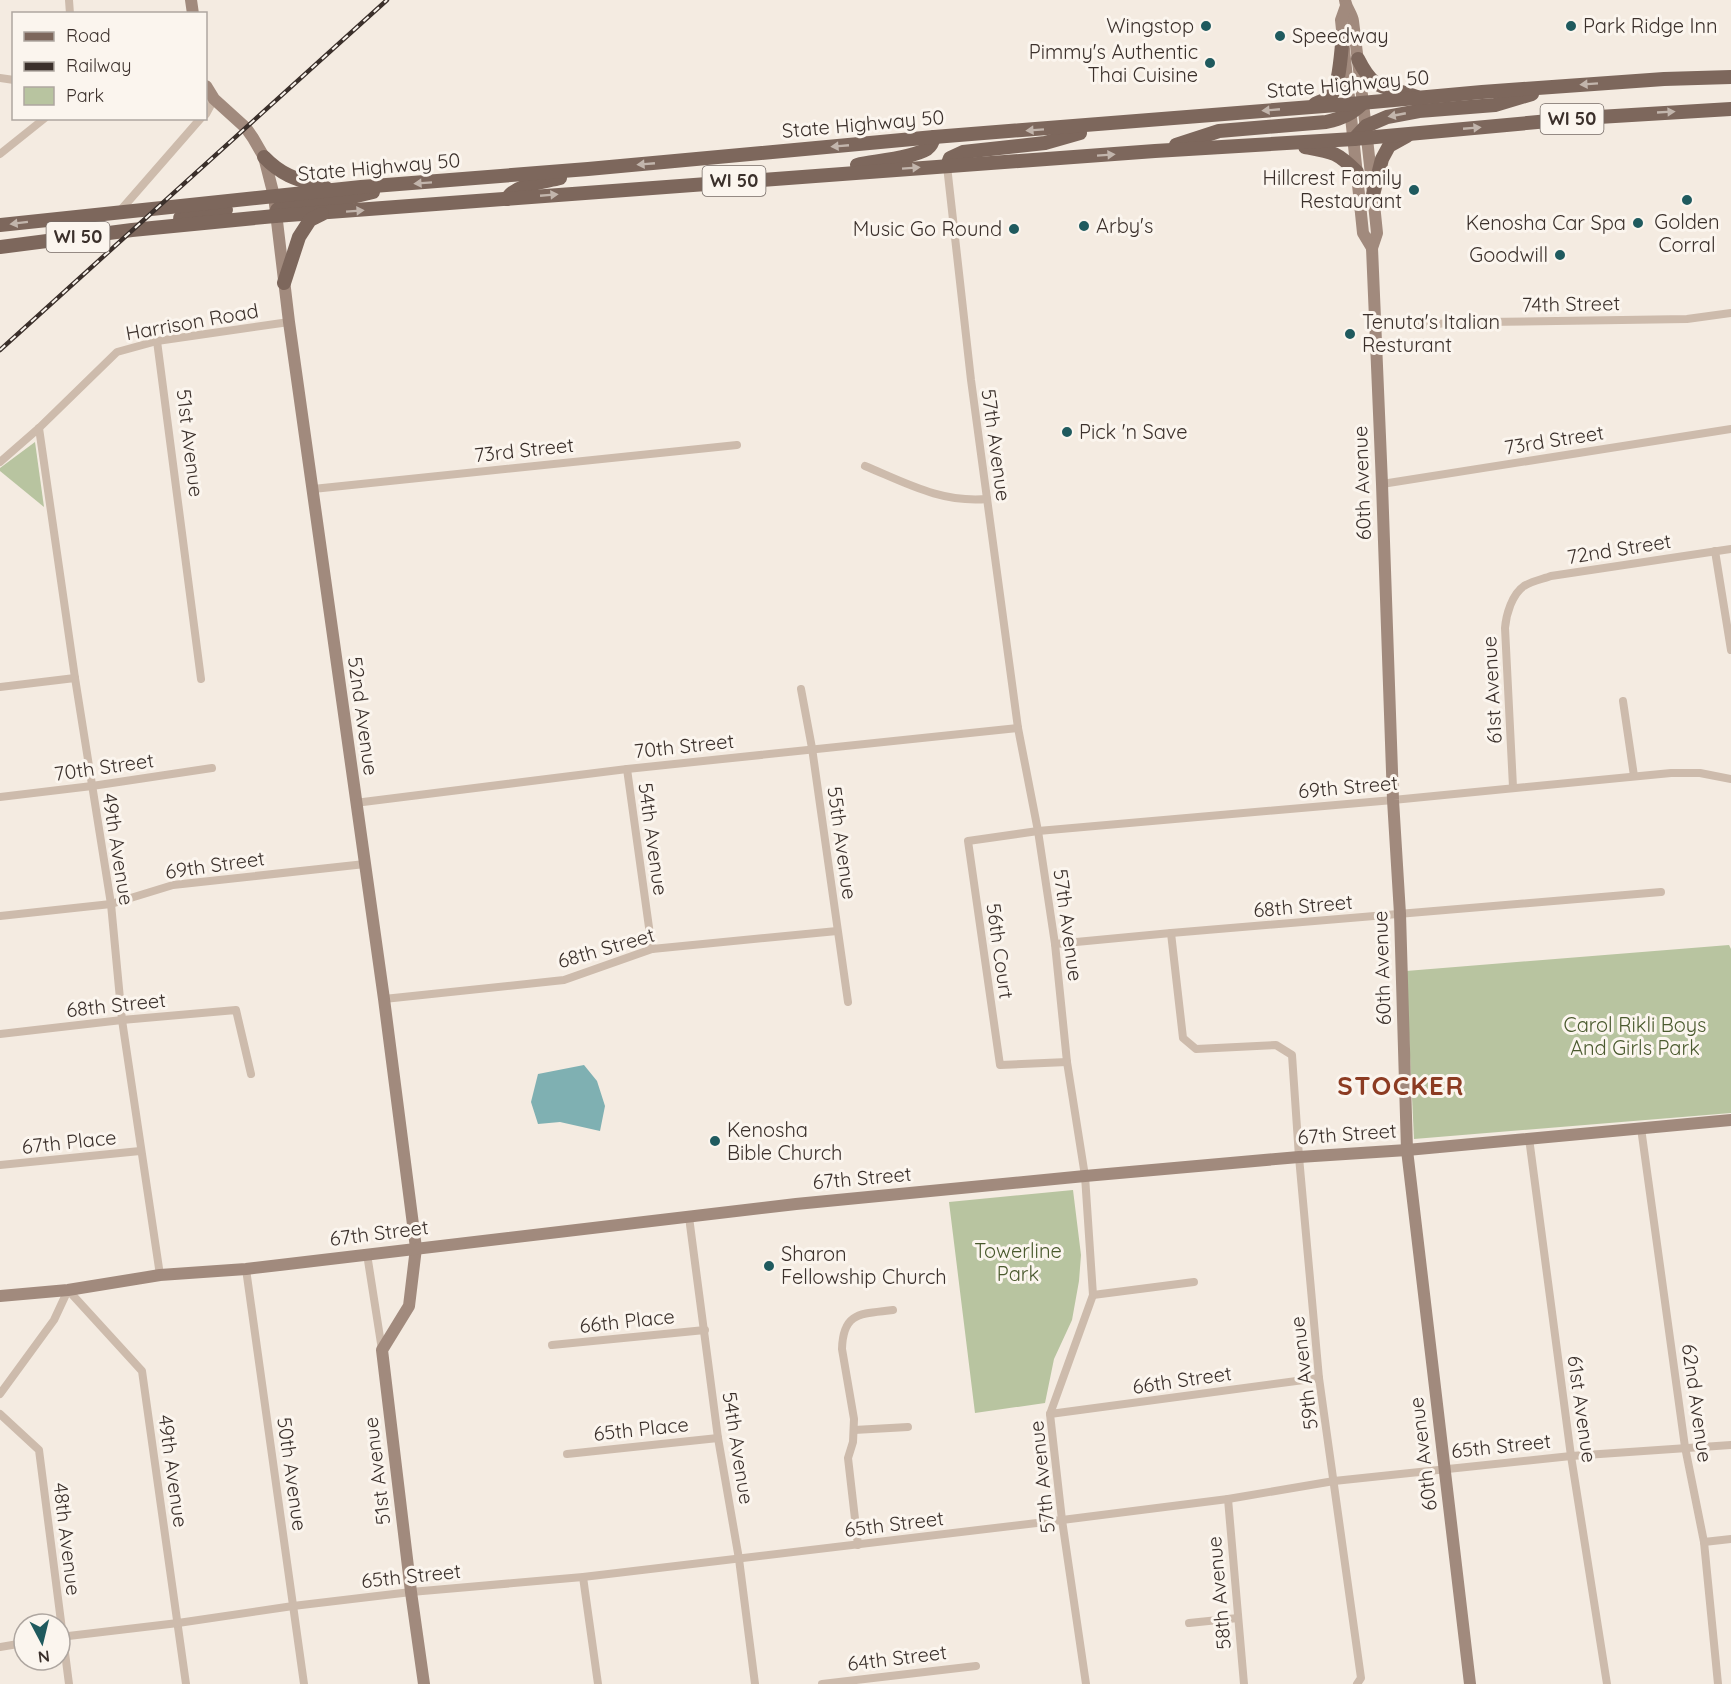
<svg xmlns="http://www.w3.org/2000/svg" width="1731" height="1684" font-family="Quicksand,sans-serif">
<style>
.green{fill:#b8c4a0}
.water{fill:#7fb0b2}
.lines{fill:none;stroke-linecap:round;stroke-linejoin:round}
.street{stroke:#cdbbac;stroke-width:8}
.secondary{stroke:#a18a7d;stroke-width:12}
.primary{stroke:#7d675c;stroke-width:14}
.rail-casing{stroke:#3b302b;stroke-width:4.5}
.rail{stroke:#fbf5ee;stroke-width:2;stroke-dasharray:7;stroke-linecap:butt}
.oneway{fill:#c2b5ac}
.poi-dot{fill:#1f5a5e;stroke:#fbf5ee;stroke-width:2}
.labels{text-anchor:middle;stroke-width:6;stroke-linejoin:round;paint-order:stroke}
.shield{fill:#fbf5ee;stroke:#756b66;stroke-width:1.5}
.shield-label{font-size:18px;font-weight:bold;fill:#3b302b}
.poi-label{font-size:20px;fill:#3b302b;stroke:#fbf5ee;text-anchor:start}
.street-label{font-size:20px;fill:#3b302b;stroke:#fbf5ee}
.park-label{font-size:20px;fill:#4a5a2e;stroke:#fbf5ee}
.district-label{font-size:26px;font-weight:bold;letter-spacing:1.5px;fill:#8c3b22;stroke:#fbf5ee}
</style>
<rect width="100%" height="100%" fill="#f4ebe1"/>
<g class="green">
<path d="M35,442l9,65 -44,-36v-3z"/>
<path d="M1729,945l2,4v164l-317,26 -8,-168z"/>
<path d="M1073,1190l8,65 -2,26 -7,39 -18,39 -9,44 -70,10 -26,-211z"/>
</g>
<path class="water" d="M584,1065l13,16 8,25 -5,25 -40,-9 -22,2 -7,-22 7,-28z"/>
<g class="lines">
<g class="street">
<path d="M69,0l1,14"/>
<path d="M0,78l14,2"/>
<path d="M206,114l8,-15"/>
<path d="M0,154l45,-36"/>
<path d="M947,166l24,214 47,348 20,103 17,113 12,118 18,114 8,119 -43,119 12,106 24,164"/>
<path d="M119,212l82,-94"/>
<path d="M1375,326l110,-4 202,-3 44,-6"/>
<path d="M157,341l44,338"/>
<path d="M39,428l36,250 36,226 11,116 38,255"/>
<path d="M0,462l39,-34 78,-76 40,-11 132,-19"/>
<path d="M865,466c41,17 76,37 122,33"/>
<path d="M1382,484l349,-55"/>
<path d="M313,489l424,-44"/>
<path d="M1715,551l16,99"/>
<path d="M0,687l75,-9"/>
<path d="M801,689l11,59 36,254"/>
<path d="M1623,701l11,75"/>
<path d="M627,769l25,180"/>
<path d="M1513,787l-8,-159c1,-13 7,-34 19,-42 8,-5 19,-7 27,-10l180,-27"/>
<path d="M0,797l92,-11 120,-18"/>
<path d="M355,803l272,-34 391,-41"/>
<path d="M0,916l111,-12 62,-19 192,-21"/>
<path d="M1171,933l12,105 13,11 80,-4 16,10 7,102 20,221 42,300 -4,6"/>
<path d="M1055,944l116,-11 490,-41"/>
<path d="M384,999l180,-19 88,-31 185,-18"/>
<path d="M0,1034l122,-14 114,-10 15,64"/>
<path d="M1067,1062l-67,3 -32,-224 70,-10 355,-31 278,-27h29l31,6"/>
<path d="M1641,1128l44,319 19,95 14,142"/>
<path d="M1529,1138l42,318 36,228"/>
<path d="M0,1165l140,-14"/>
<path d="M689,1217l29,221 21,121 16,125"/>
<path d="M367,1254l15,96"/>
<path d="M246,1269l58,415"/>
<path d="M1093,1295l101,-13"/>
<path d="M552,1345l153,-15"/>
<path d="M0,1394l54,-74 14,-30 74,81 44,313"/>
<path d="M0,1414l39,36 30,234"/>
<path d="M1050,1414l269,-36"/>
<path d="M854,1430l54,-3"/>
<path d="M567,1454l151,-16"/>
<path d="M1228,1499l16,185"/>
<path d="M1704,1542l27,-3"/>
<path d="M858,1545l-10,-87 5,-16 1,-23 -12,-70c1,-38 20,-35 51,-39"/>
<path d="M583,1577l15,107"/>
<path d="M1189,1623l49,-5"/>
<path d="M60,1637l118,-14 115,-17 118,-14 172,-15 479,-57 166,-21 106,-18 237,-25 160,-11"/>
<path d="M0,1647l24,-4"/>
<path d="M822,1684l154,-18"/>
</g>
<g class="secondary">
<path d="M191,0l2,14"/>
<path d="M1345,0c1,8 7,14 8,21 9,71 17,141 24,212l-5,15 10,236 11,316 7,114 7,236 63,534"/>
<path d="M1346,6l-5,14 22,213 9,15"/>
<path d="M206,86l8,13 32,29 7,10 11,19 10,39 15,126 95,677 32,249 -7,58 -27,44 29,242 13,92"/>
<path d="M0,1296l68,-6 92,-15 86,-6 550,-65 289,-28 214,-19 108,-7 324,-30"/>
</g>
<g class="primary">
<path d="M1358,59c18,36 27,25 59,38"/>
<path d="M1315,104c6,-3 13,-5 17,-10 8,-10 9,-45 11,-58"/>
<path d="M1354,139l12,-13 21,-9 32,-6 76,-6 37,-11"/>
<path d="M1176,145l43,-14 107,-9c17,-4 24,-7 37,-19"/>
<path d="M1305,147c28,5 32,5 52,25"/>
<path d="M264,157c19,20 36,23 62,31"/>
<path d="M857,165c18,-4 55,-7 70,-16 4,-3 6,-7 7,-12"/>
<path d="M947,166l3,-8 13,-6 82,-9 35,-10"/>
<path d="M1373,195l9,-36 7,-13 18,-10"/>
<path d="M507,199c8,-15 38,-17 53,-21"/>
<path d="M275,216l2,-6 6,-5 61,-6 29,-7"/>
<path d="M180,218l46,-8"/>
<path d="M0,225l361,-38 227,-18 346,-32 416,-33 132,-12 182,-13 67,-2"/>
<path d="M0,247l132,-17 143,-14 621,-46 259,-19 199,-12 228,-21 149,-9"/>
<path d="M284,283l15,-46 11,-17 12,-6"/>
</g>
<defs>
<path id="rail" d="M0,350l387,-350"/>
</defs>
<use href="#rail" class="rail-casing"/>
<use href="#rail" class="rail"/>
</g>
<defs><path id="oneway-solid" d="M-6-.8H1V-3.2L6.5 0L1 3.2V.8H-6Z" transform="scale(1.5)"/></defs>
<g class="oneway">
<use href="#oneway-solid" transform="translate(1589 84) rotate(176)"/>
<use href="#oneway-solid" transform="translate(1271 110) rotate(175)"/>
<use href="#oneway-solid" transform="translate(1666 112) rotate(-3)"/>
<use href="#oneway-solid" transform="translate(1397 115) rotate(169)"/>
<use href="#oneway-solid" transform="translate(1472 128) rotate(-5)"/>
<use href="#oneway-solid" transform="translate(1035 130) rotate(176)"/>
<use href="#oneway-solid" transform="translate(840 146) rotate(175)"/>
<use href="#oneway-solid" transform="translate(1106 155) rotate(-4)"/>
<use href="#oneway-solid" transform="translate(646 164) rotate(175)"/>
<use href="#oneway-solid" transform="translate(911 168) rotate(-4)"/>
<use href="#oneway-solid" transform="translate(423 183) rotate(176)"/>
<use href="#oneway-solid" transform="translate(549 195) rotate(-5)"/>
<use href="#oneway-solid" transform="translate(355 211) rotate(-4)"/>
<use href="#oneway-solid" transform="translate(19 223) rotate(173)"/>
</g>
<g class="poi-dot">
<circle cx="1206" cy="26" r="6"/>
<circle cx="1571" cy="26" r="6"/>
<circle cx="1280" cy="36" r="6"/>
<circle cx="1210" cy="63" r="6"/>
<circle cx="1414" cy="190" r="6"/>
<circle cx="1687" cy="200" r="6"/>
<circle cx="1638" cy="223" r="6"/>
<circle cx="1084" cy="226" r="6"/>
<circle cx="1014" cy="229" r="6"/>
<circle cx="1560" cy="255" r="6"/>
<circle cx="1350" cy="334" r="6"/>
<circle cx="1067" cy="432" r="6"/>
<circle cx="715" cy="1141" r="6"/>
<circle cx="769" cy="1266" r="6"/>
</g>
<g class="labels">
<g class="shield">
<rect x="1540.5" y="104" width="63" height="30" rx="4.5"/>
<rect x="702.5" y="166" width="63" height="30" rx="4.5"/>
<rect x="46.5" y="222" width="63" height="30" rx="4.5"/>
</g>
<g class="shield-label">
<text x="1572" y="125">WI 50</text>
<text x="734" y="187">WI 50</text>
<text x="78" y="243">WI 50</text>
</g>
<g class="poi-label">
<text x="1194" y="33" text-anchor="end">Wingstop</text>
<text x="1583" y="33">Park Ridge Inn</text>
<text x="1292" y="43">Speedway</text>
<text x="1198" y="59" text-anchor="end">Pimmy's Authentic<tspan x="1198" dy="23">Thai Cuisine</tspan></text>
<text x="1402" y="185" text-anchor="end">Hillcrest Family<tspan x="1402" dy="23">Restaurant</tspan></text>
<text x="1687" y="229" text-anchor="middle">Golden<tspan x="1687" dy="23">Corral</tspan></text>
<text x="1626" y="230" text-anchor="end">Kenosha Car Spa</text>
<text x="1096" y="233">Arby's</text>
<text x="1002" y="236" text-anchor="end">Music Go Round</text>
<text x="1548" y="262" text-anchor="end">Goodwill</text>
<text x="1362" y="329">Tenuta's Italian<tspan x="1362" dy="23">Resturant</tspan></text>
<text x="1079" y="439">Pick 'n Save</text>
<text x="727" y="1137">Kenosha<tspan x="727" dy="23">Bible Church</tspan></text>
<text x="781" y="1261">Sharon<tspan x="781" dy="23">Fellowship Church</tspan></text>
</g>
<g class="street-label">
<text transform="translate(1348 84) rotate(-5)" y="7">State Highway 50</text>
<text transform="translate(863 124) rotate(-5)" y="7">State Highway 50</text>
<text transform="translate(379 167) rotate(-5)" y="7">State Highway 50</text>
<text transform="translate(1571 304) rotate(-1)" y="7">74th Street</text>
<text transform="translate(192 322) rotate(-10)" y="7">Harrison Road</text>
<text transform="translate(1554 440) rotate(-9)" y="7">73rd Street</text>
<text transform="translate(190 443) rotate(83)" y="7">51st Avenue</text>
<text transform="translate(996 445) rotate(82)" y="7">57th Avenue</text>
<text transform="translate(524 450) rotate(-6)" y="7">73rd Street</text>
<text transform="translate(1362 483) rotate(-92)" y="7">60th Avenue</text>
<text transform="translate(1619 549) rotate(-9)" y="7">72nd Street</text>
<text transform="translate(1492 690) rotate(-93)" y="7">61st Avenue</text>
<text transform="translate(363 716) rotate(82)" y="7">52nd Avenue</text>
<text transform="translate(684 746) rotate(-6)" y="7">70th Street</text>
<text transform="translate(104 767) rotate(-8)" y="7">70th Street</text>
<text transform="translate(1348 787) rotate(-5)" y="7">69th Street</text>
<text transform="translate(653 839) rotate(82)" y="7">54th Avenue</text>
<text transform="translate(842 843) rotate(82)" y="7">55th Avenue</text>
<text transform="translate(118 849) rotate(81)" y="7">49th Avenue</text>
<text transform="translate(215 865) rotate(-8)" y="7">69th Street</text>
<text transform="translate(1303 906) rotate(-5)" y="7">68th Street</text>
<text transform="translate(1068 925) rotate(82)" y="7">57th Avenue</text>
<text transform="translate(606 948) rotate(-16)" y="7">68th Street</text>
<text transform="translate(1000 951) rotate(82)" y="7">56th Court</text>
<text transform="translate(1382 968) rotate(-92)" y="7">60th Avenue</text>
<text transform="translate(116 1005) rotate(-6)" y="7">68th Street</text>
<text transform="translate(1347 1134) rotate(-4)" y="7">67th Street</text>
<text transform="translate(69 1142) rotate(-6)" y="7">67th Place</text>
<text transform="translate(862 1178) rotate(-5)" y="7">67th Street</text>
<text transform="translate(379 1233) rotate(-7)" y="7">67th Street</text>
<text transform="translate(627 1321) rotate(-6)" y="7">66th Place</text>
<text transform="translate(1304 1373) rotate(-97)" y="7">59th Avenue</text>
<text transform="translate(1182 1380) rotate(-8)" y="7">66th Street</text>
<text transform="translate(1697 1403) rotate(82)" y="7">62nd Avenue</text>
<text transform="translate(1582 1409) rotate(82)" y="7">61st Avenue</text>
<text transform="translate(641 1429) rotate(-6)" y="7">65th Place</text>
<text transform="translate(1501 1446) rotate(-6)" y="7">65th Street</text>
<text transform="translate(738 1448) rotate(81)" y="7">54th Avenue</text>
<text transform="translate(1423 1454) rotate(-97)" y="7">60th Avenue</text>
<text transform="translate(173 1471) rotate(82)" y="7">49th Avenue</text>
<text transform="translate(377 1471) rotate(-97)" y="7">51st Avenue</text>
<text transform="translate(292 1474) rotate(82)" y="7">50th Avenue</text>
<text transform="translate(1042 1477) rotate(-96)" y="7">57th Avenue</text>
<text transform="translate(894 1524) rotate(-7)" y="7">65th Street</text>
<text transform="translate(67 1539) rotate(83)" y="7">48th Avenue</text>
<text transform="translate(411 1576) rotate(-6)" y="7">65th Street</text>
<text transform="translate(1219 1593) rotate(-95)" y="7">58th Avenue</text>
<text transform="translate(897 1658) rotate(-7)" y="7">64th Street</text>
</g>
<g class="park-label">
<text x="1635" y="1032">Carol Rikli Boys<tspan x="1635" dy="23">And Girls Park</tspan></text>
<text x="1018" y="1258">Towerline<tspan x="1018" dy="23">Park</tspan></text>
</g>
<g class="district-label">
<text x="1401" y="1095">STOCKER</text>
</g>
</g>
<rect x="12" y="12" width="195" height="108" fill="#fbf5ee" stroke="#aea6a0" stroke-width="1.5"/>
<rect x="24" y="32" width="30" height="9" fill="#7d675c" stroke="#aea6a0" stroke-width="1.5"/>
<text x="66" y="42" font-size="18" fill="#3b302b">Road</text>
<rect x="24" y="62" width="30" height="9" fill="#3b302b" stroke="#aea6a0" stroke-width="1.5"/>
<text x="66" y="72" font-size="18" fill="#3b302b">Railway</text>
<rect x="24" y="87" width="30" height="18" fill="#b8c4a0" stroke="#aea6a0" stroke-width="1.5"/>
<text x="66" y="102" font-size="18" fill="#3b302b">Park</text>
<g transform="translate(42 1642) rotate(173)"><circle r="28" fill="#fbf5ee" stroke="#aea6a0" stroke-width="1.5"/>
<path d="M0-4.5L10 22L0 15L-10 22Z" fill="#1f5a5e"/>
<text y="-9" font-size="16" font-weight="bold" text-anchor="middle" fill="#3b302b">N</text>
</g>
</svg>
